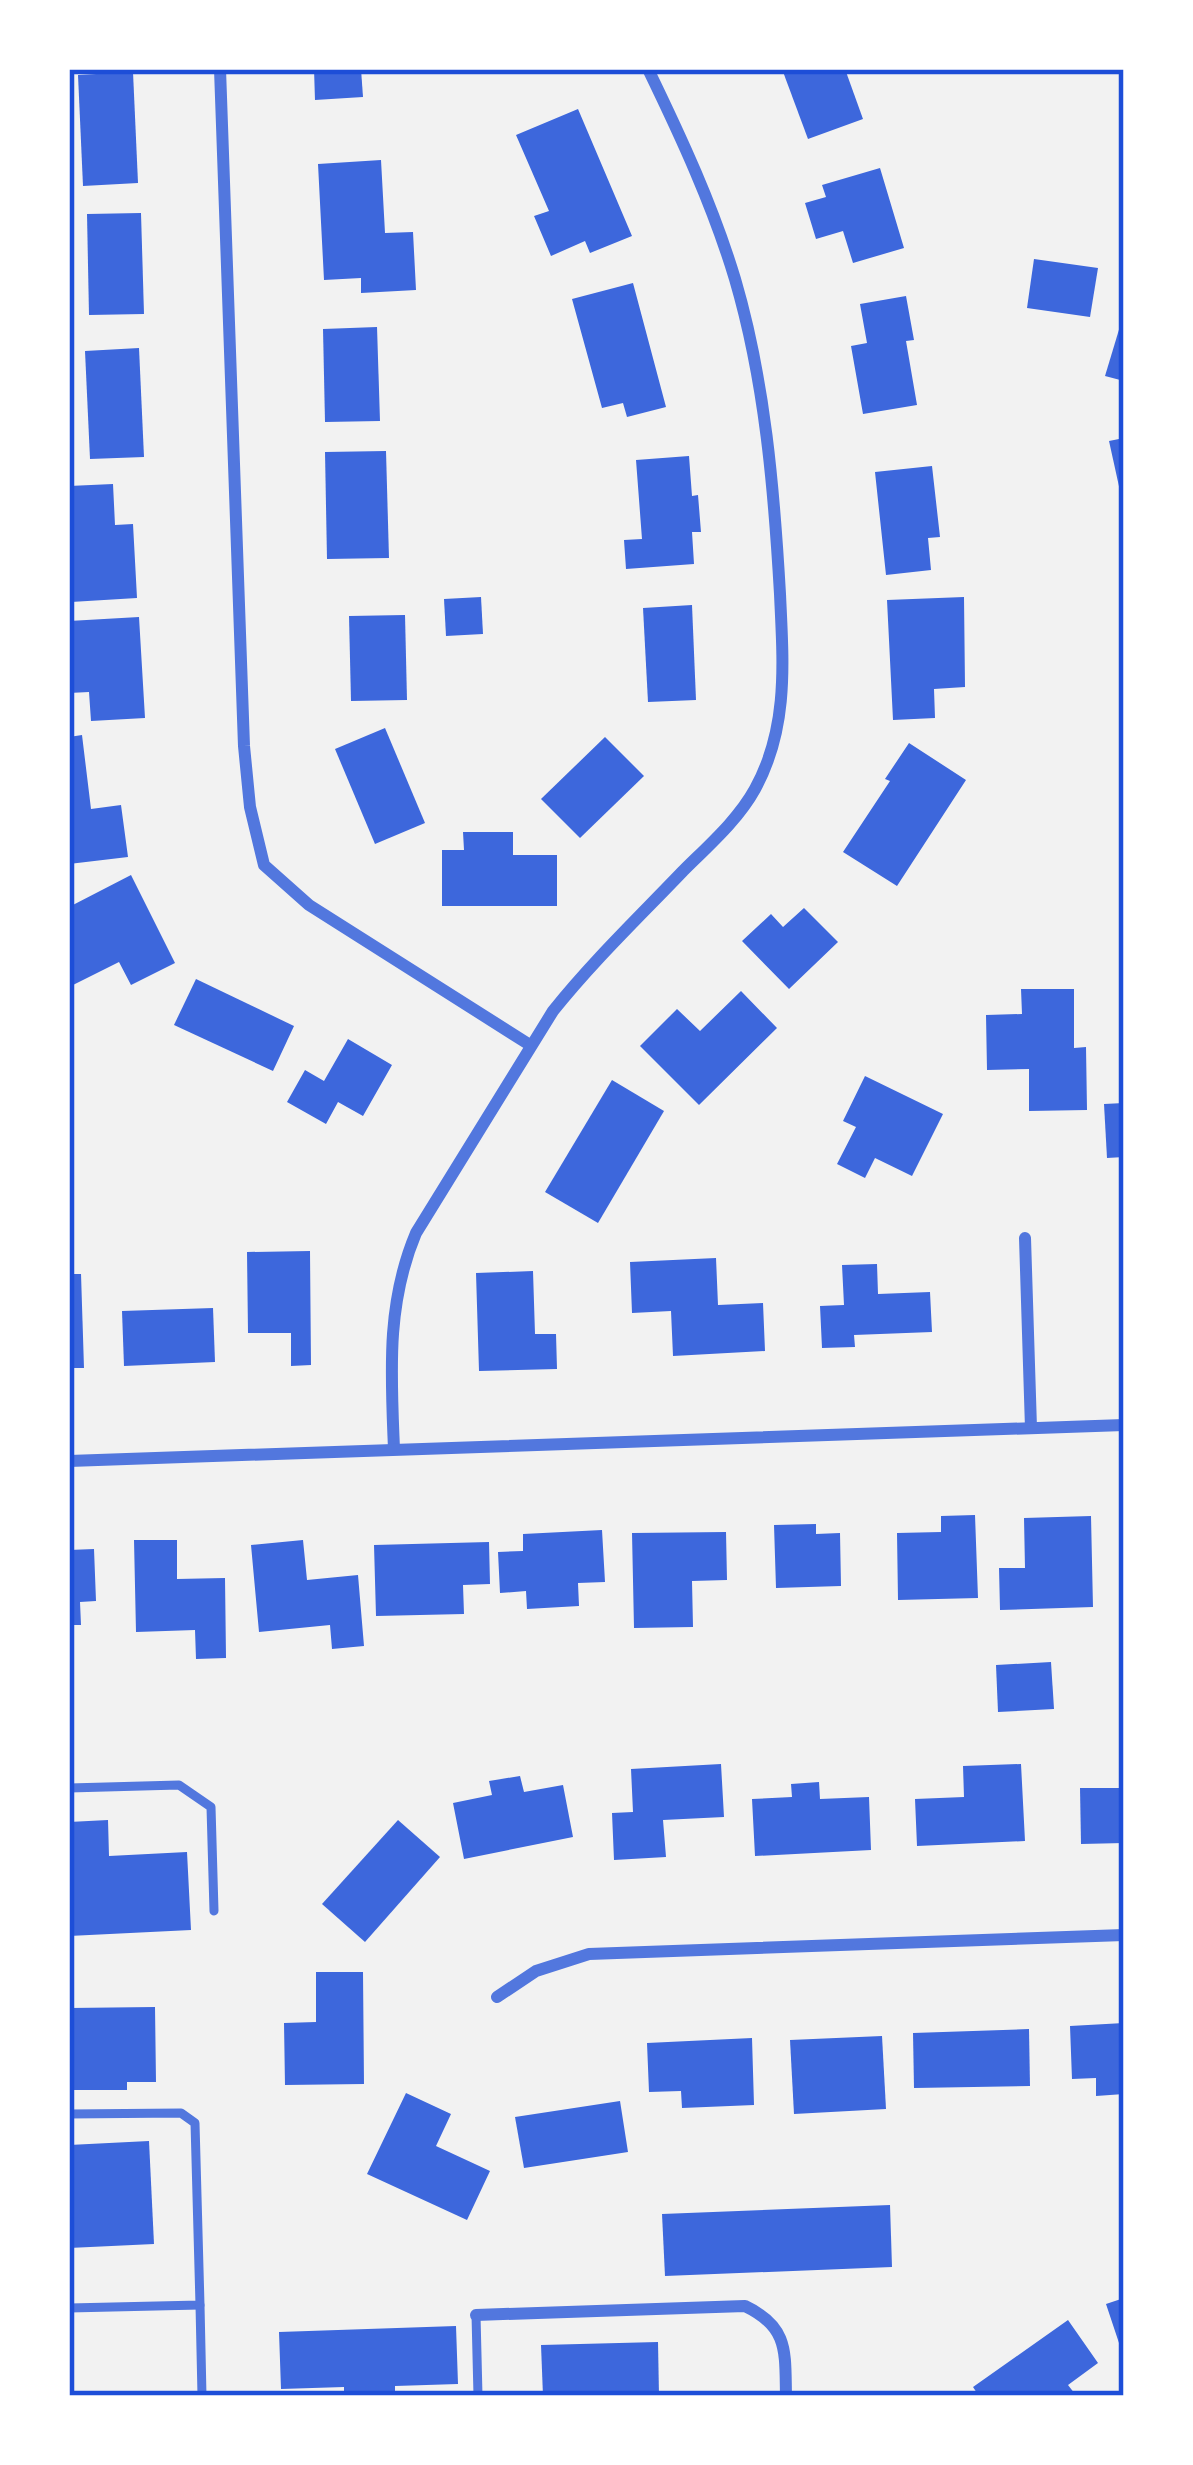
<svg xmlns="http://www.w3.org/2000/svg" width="1193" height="2465" font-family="Quicksand,sans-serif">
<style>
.building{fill:#3d67dc}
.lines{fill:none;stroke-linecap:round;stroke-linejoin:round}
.service{stroke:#5277de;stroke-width:9}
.minor{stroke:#5277de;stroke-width:12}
.neatline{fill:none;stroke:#1d4ed8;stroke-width:4.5}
</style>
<rect width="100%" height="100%" fill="#f2f2f2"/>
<g class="building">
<path d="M314,69h47l2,28 -48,3z"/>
<path d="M782,69h63l18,50 -55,20z"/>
<path d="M133,72l5,111 -55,3 -5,-111z"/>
<path d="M578,109l54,127 -42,17 -5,-12 -34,15 -17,-40 15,-5 -33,-76z"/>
<path d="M381,160l4,73 28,-1 3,58 -55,3v-15l-37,2 -6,-116z"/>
<path d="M880,168l24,80 -51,15 -10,-32 -27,8 -11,-36 21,-6 -4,-12z"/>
<path d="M141,213l3,101 -55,1 -2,-101z"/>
<path d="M1034,259l64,9 -8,49 -63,-9z"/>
<path d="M633,283l33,124 -39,10 -4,-14 -21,5 -30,-109z"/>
<path d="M906,296l8,44 -8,1 11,64 -54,9 -12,-68 16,-3 -7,-39z"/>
<path d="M1124,313v68l-19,-5z"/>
<path d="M377,327l3,94 -55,1 -2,-93z"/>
<path d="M139,348l5,109 -54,2 -5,-108z"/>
<path d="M1124,438v62h-2l-13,-59z"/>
<path d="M386,451l3,107 -62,1 -2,-107z"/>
<path d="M689,456l3,40 6,-1 3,37h-9l2,32 -68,5 -2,-29 18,-1 -6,-79z"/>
<path d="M932,466l8,71 -12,1 3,32 -45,5 -11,-103z"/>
<path d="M113,484l2,41 18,-1 4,74 -66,4 -2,-116z"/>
<path d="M481,597l2,37 -37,2 -2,-37z"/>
<path d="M964,597l1,90 -31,2 1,29 -42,2 -6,-120z"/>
<path d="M692,605l4,95 -48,2 -5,-94z"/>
<path d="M405,615l2,85 -56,1 -2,-85z"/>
<path d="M139,617l6,101 -54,3 -2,-29 -20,1v-72z"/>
<path d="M385,728l40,95 -50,21 -40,-95z"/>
<path d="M82,735l9,74 30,-4 7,52 -59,7v-127z"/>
<path d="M605,737l39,39 -64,62 -39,-39z"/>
<path d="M909,743l57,37 -69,106 -54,-34 47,-71 -5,-2z"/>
<path d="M463,832h50v23h44v51h-115v-56h22z"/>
<path d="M131,875l44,88 -44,22 -12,-23 -50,25v-80z"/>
<path d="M804,908l34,34 -49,47 -47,-48 29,-27 12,13z"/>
<path d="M196,979l98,47 -21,45 -99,-46z"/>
<path d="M1021,989h53v59l12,-1 1,63 -58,1v-42l-42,1 -1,-55 36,-1z"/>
<path d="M741,991l36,37 -78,77 -59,-59 37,-37 23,22z"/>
<path d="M348,1039l44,26 -29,51 -25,-14 -12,22 -39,-22 18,-32 19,11z"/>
<path d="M865,1076l78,38 -31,62 -37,-18 -10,20 -28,-14 19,-37 -13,-6z"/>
<path d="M612,1080l52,31 -66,112 -53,-31z"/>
<path d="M1124,1103v54l-17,1 -3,-54z"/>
<path d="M310,1251l1,114 -20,1v-33h-43l-1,-81z"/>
<path d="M716,1258l2,47 45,-2 2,48 -92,5 -2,-45 -39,2 -2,-51z"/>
<path d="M877,1264l1,30 52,-2 2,40 -78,3 1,12 -33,1 -2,-42 24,-1 -2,-40z"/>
<path d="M533,1271l2,63h21l1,35 -78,2 -3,-98z"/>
<path d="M69,1274h12l3,94h-15z"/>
<path d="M213,1308l2,54 -91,4 -2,-55z"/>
<path d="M975,1515l3,83 -80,2 -1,-67 44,-1v-16z"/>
<path d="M1091,1516l2,91 -93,3 -1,-42h26l-1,-50z"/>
<path d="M816,1524v10l24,-1 1,53 -65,2 -2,-63z"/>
<path d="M602,1530l3,52 -27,1 1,23 -52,3 -1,-18 -26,2 -2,-41 25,-1v-17z"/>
<path d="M726,1532l1,48 -35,1 1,46 -59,1 -2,-95z"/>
<path d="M134,1540h43v39l48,-1 1,80 -30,1 -1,-29 -59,2z"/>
<path d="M303,1540l4,40 51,-5 6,71 -32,3 -2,-24 -71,7 -8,-87z"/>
<path d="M489,1542l1,42 -27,1 1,29 -88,2 -2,-71z"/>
<path d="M94,1549l2,52 -16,1 1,23h-12v-75z"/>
<path d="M1051,1662l3,47 -56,3 -2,-47z"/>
<path d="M721,1764l3,53 -61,3 3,37 -52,3 -2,-47 21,-1 -2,-43z"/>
<path d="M1021,1764l4,77 -108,5 -2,-47 49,-2 -1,-31z"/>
<path d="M520,1776l4,16 39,-7 10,52 -109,22 -11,-56 39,-8 -3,-14z"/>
<path d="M819,1782l1,17 49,-2 2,53 -116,6 -3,-57 40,-2 -1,-13z"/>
<path d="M1080,1788h44v55l-43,1z"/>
<path d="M108,1820l1,36 78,-4 4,78 -122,6v-114z"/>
<path d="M398,1820l42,37 -75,85 -43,-38z"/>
<path d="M316,1972h47l1,112 -79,1 -1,-62 32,-1z"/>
<path d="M155,2007l1,75h-29v8h-58v-82z"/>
<path d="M1124,2023v71l-28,2v-18l-24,1 -2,-53z"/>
<path d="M1029,2029l1,57 -116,2 -1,-55z"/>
<path d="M882,2036l4,73 -92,5 -4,-74z"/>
<path d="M752,2038l2,67 -72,3 -1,-17 -32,1 -2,-49z"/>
<path d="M406,2093l45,21 -15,32 54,25 -23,49 -100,-46z"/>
<path d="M620,2101l8,51 -104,16 -9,-51z"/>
<path d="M149,2141l5,103 -85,4v-103z"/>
<path d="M890,2205l2,62 -227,9 -3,-62z"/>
<path d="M1124,2298v57h-1l-17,-51z"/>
<path d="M1068,2320l30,43 -30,22 7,9 -96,2 -6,-9z"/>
<path d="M456,2326l2,58 -63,2v10h-51v-9l-63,2 -2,-57z"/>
<path d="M658,2342l1,54h-116l-2,-51z"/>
</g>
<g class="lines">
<g class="service">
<path d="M69,1788l110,-3 32,22 3,104"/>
<path d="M69,2114l112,-1 14,10 5,182 -131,3"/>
<path d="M200,2305l2,91"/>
<path d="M476,2315l2,81"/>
</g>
<g class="minor">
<path d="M220,69l24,677 6,61 14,58 45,40 221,140"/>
<path d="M1025,1238l6,190"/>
<path d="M394,1449c-3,-75 -8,-145 22,-216l137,-222c40,-50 86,-94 130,-140 25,-25 55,-51 72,-82 34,-62 28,-127 25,-195 -6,-105 -15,-213 -45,-315 -22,-73 -54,-142 -87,-210"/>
<path d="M69,1461l1055,-36"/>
<path d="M497,1997l39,-26 53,-17 535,-19"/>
<path d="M476,2315l269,-9c44,21 40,46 41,90"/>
</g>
</g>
<rect width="1193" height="2465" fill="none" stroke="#ffffff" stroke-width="144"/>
<rect x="72" y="72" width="1049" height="2321" class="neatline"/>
</svg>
